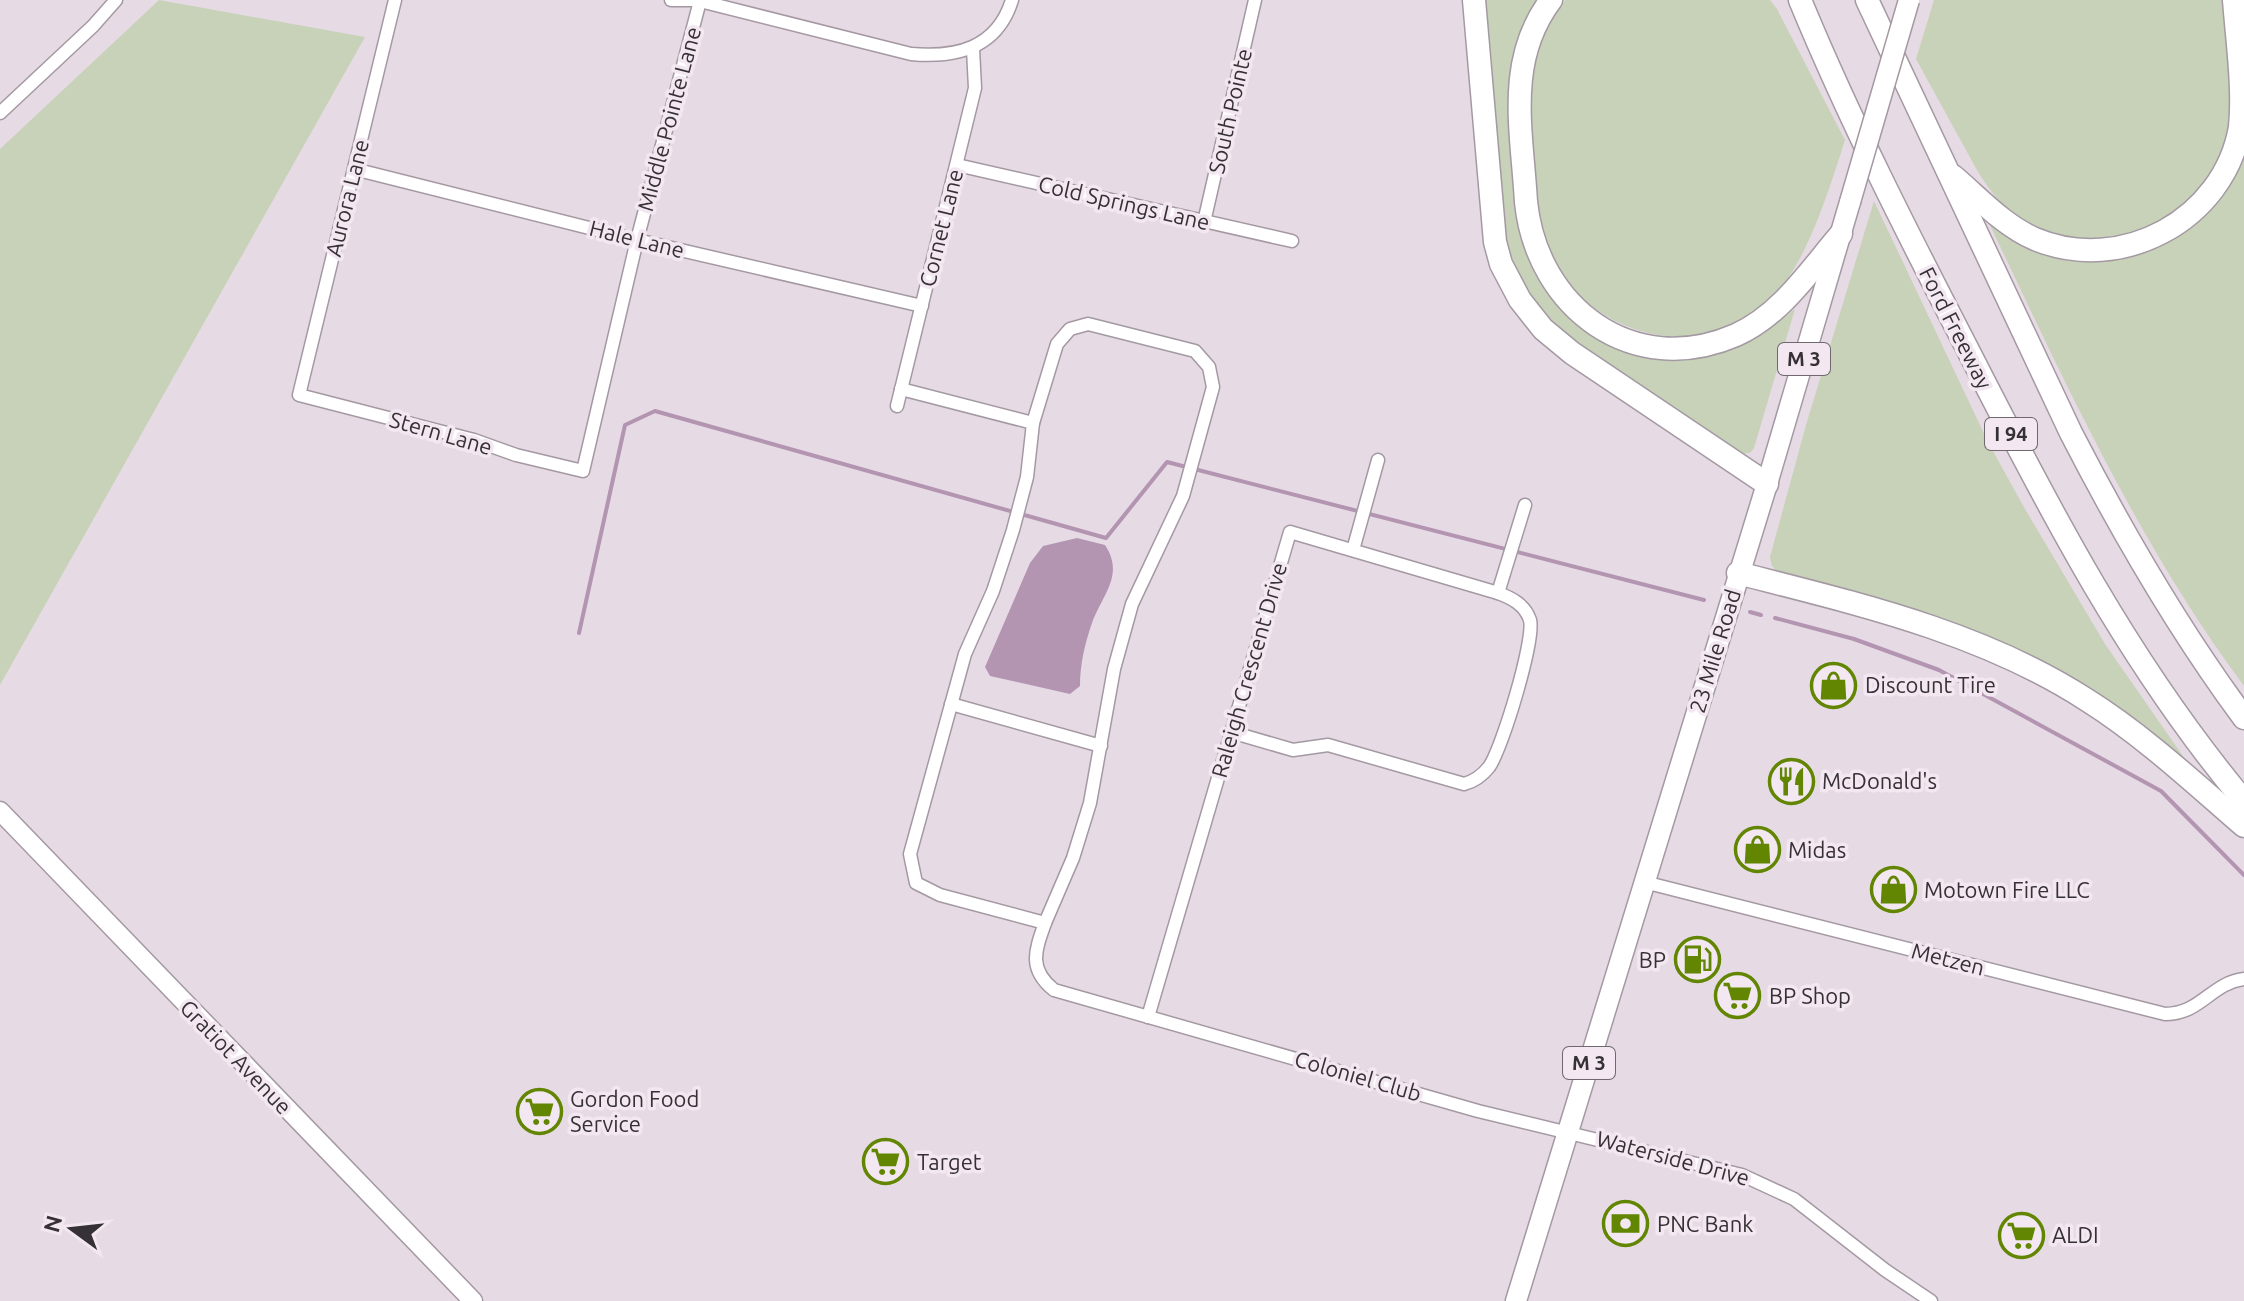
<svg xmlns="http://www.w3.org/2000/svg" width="2244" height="1301" font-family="Ubuntu,sans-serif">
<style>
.green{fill:#c7d2b8}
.water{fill:#b395b1}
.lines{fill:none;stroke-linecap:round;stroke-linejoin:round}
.stream{stroke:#b395b1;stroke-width:4}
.street-casing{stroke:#a499a3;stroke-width:15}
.secondary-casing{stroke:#a499a3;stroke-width:21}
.primary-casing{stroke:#a499a3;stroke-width:23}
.highway-casing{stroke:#a499a3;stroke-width:25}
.street{stroke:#fff;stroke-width:12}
.secondary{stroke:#fff;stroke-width:18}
.primary{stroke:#fff;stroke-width:20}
.highway{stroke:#fff;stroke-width:22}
.primary-bridge-casing{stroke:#a499a3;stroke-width:23;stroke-linecap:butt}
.primary-bridge{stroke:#fff;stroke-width:20}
.labels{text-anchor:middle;stroke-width:7;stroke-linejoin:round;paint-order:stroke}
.shield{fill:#f3e8f2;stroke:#6f686e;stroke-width:2}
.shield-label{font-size:20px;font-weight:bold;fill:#363135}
.street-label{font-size:22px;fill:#363135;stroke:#f3e8f2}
.poi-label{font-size:22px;fill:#363135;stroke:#f3e8f2;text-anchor:start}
</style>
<rect width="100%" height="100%" fill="#e6dbe5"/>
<g class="green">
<path d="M159,0l206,37 -365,648v-536z"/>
<path d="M1483,0h55c-11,17 -21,35 -25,55 -10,40 1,173 18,210 9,21 24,39 40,53 20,17 49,20 74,27 14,4 32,11 47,12 36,3 76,-27 103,-48l-41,139 -4,5 -12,1 -157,-104 -36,-30 -31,-49 -12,-35z"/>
<path d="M1565,0h205l7,9 68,131c-14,44 -34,109 -62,145 -65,85 -192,59 -235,-34 -14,-31 -12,-74 -15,-108 -4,-54 -6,-99 32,-143z"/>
<path d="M1934,0h290c4,44 16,97 3,140 -24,75 -107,119 -181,92 -30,-10 -52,-34 -68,-60l-62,-113z"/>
<path d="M2244,142v544c-107,-144 -181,-308 -258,-469l36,23 130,5z"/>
<path d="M1874,201l114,241 37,67 80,135 80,115 -3,2 -58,-46 -347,-143 -5,-6 -2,-9 36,-132z"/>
</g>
<path class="water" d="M1077,538l28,7c20,30 -3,50 -13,78 -7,20 -12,41 -12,63l-10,8 -80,-18 -5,-9 45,-104 13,-17z"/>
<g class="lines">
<g class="stream">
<path d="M1750,612l11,3"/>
<path d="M1775,618l79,21 85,31 222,121 83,84"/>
<path d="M579,633l46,-208 30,-14 451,127 61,-76 537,138"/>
</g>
<defs>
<g id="street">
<path d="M395,0l-96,395 175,45 42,15 67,16 54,-231 63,-239 211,53c44,4 86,-5 101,-54"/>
<path d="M671,0h28"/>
<path d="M0,113l93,-87 23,-26"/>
<path d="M957,165l335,76"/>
<path d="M354,169l283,71 285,66"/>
<path d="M1204,222l51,-222"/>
<path d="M901,389l132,34 -6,54 -14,53 -20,61 -28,63 -55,200 6,29 24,12 105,28c-10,28 -17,46 9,67l424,121 264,64 52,24 91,71 46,31"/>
<path d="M897,406l78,-318 -2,-39"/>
<path d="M1033,423l24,-79 13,-15 18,-5 107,27 14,16 4,20 -30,109 -51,108 -18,65 -24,134 -17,55 -28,65"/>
<path d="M1353,550l25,-90"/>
<path d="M1498,593l27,-88"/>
<path d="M951,704l150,42"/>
<path d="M1644,882l521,132c36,0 46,-31 79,-35"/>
<path d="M1148,1017l142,-485 208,61c14,5 27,12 32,27 5,20 -28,129 -41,147 -7,9 -14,14 -25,17l-136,-39 -35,5 -62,-18"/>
</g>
<path id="secondary" d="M0,811l473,490"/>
<path id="primary" d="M1516,1301l251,-817 83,-282"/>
<g id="highway">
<path d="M1474,0l21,242 6,22 19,36 23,29 29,24 195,131"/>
<path d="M1551,0c-46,61 -29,131 -25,202 11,106 107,178 210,133 45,-20 74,-65 105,-101"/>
<path d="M1800,0c50,121 110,238 170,354 80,157 160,311 274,447"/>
<path d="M1867,0l204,433c51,99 107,196 173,285"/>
<path d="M1953,176c26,22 50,49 82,63 86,36 189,-19 205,-112 4,-38 -3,-88 -6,-127"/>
<path d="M1738,573c120,31 244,59 349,127 57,36 106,82 157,126"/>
</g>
</defs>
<use href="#street" class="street-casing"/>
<use href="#secondary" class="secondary-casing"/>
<use href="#primary" class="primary-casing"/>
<use href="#highway" class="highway-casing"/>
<use href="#street" class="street"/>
<use href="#secondary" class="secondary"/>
<use href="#primary" class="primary"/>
<use href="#highway" class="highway"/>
<defs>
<path id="primary-bridge" d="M1850,202l59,-202"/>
</defs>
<use href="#primary-bridge" class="primary-bridge-casing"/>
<use href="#primary-bridge" class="primary-bridge"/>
</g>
<defs>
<symbol id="shop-ring" viewBox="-11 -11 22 22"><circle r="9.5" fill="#f3e8f2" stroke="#628502" stroke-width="1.5"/><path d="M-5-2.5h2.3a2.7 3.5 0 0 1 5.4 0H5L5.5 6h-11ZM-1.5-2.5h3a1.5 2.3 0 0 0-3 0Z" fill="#628502"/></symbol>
<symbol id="restaurant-ring" viewBox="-11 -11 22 22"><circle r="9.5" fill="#f3e8f2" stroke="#628502" stroke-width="1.5"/><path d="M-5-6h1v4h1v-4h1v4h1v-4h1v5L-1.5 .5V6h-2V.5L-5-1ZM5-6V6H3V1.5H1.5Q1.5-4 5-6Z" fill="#628502"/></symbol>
<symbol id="fuel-ring" viewBox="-11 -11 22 22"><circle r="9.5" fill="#f3e8f2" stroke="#628502" stroke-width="1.5"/><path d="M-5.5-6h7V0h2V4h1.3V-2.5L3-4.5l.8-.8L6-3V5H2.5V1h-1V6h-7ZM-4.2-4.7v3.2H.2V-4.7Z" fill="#628502"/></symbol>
<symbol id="supermarket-ring" viewBox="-11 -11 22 22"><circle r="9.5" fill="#f3e8f2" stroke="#628502" stroke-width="1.5"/><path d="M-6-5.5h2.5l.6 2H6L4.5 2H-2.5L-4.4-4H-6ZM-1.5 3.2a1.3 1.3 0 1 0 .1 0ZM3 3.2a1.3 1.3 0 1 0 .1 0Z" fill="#628502"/></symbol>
<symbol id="bank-ring" viewBox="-11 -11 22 22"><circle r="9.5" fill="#f3e8f2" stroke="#628502" stroke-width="1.5"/><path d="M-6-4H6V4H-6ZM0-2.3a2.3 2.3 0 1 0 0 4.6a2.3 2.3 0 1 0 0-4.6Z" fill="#628502"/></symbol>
</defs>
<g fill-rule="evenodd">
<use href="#shop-ring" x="1808" y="660" width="51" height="51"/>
<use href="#restaurant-ring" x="1766" y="756" width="51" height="51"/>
<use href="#shop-ring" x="1732" y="824" width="51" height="51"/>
<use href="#shop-ring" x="1868" y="864" width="51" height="51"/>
<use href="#fuel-ring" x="1672" y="934" width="51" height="51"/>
<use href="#supermarket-ring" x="1712" y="970" width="51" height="51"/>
<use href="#supermarket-ring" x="514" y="1086" width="51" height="51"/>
<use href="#supermarket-ring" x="860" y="1136" width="51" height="51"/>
<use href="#bank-ring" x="1600" y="1198" width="51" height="51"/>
<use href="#supermarket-ring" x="1996" y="1210" width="51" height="51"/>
</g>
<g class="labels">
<g class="shield">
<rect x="1778" y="343" width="52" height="32" rx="6"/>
<rect x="1985" y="418" width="52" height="32" rx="6"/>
<rect x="1563" y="1047" width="52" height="32" rx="6"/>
</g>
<g class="shield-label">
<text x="1804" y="366">M 3</text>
<text x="2011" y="441">I 94</text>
<text x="1589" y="1070">M 3</text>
</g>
<g class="street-label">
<text transform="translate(1230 111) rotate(-77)" y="8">South Pointe</text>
<text transform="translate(669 119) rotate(-75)" y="8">Middle Pointe Lane</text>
<text transform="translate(347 198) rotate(-76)" y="8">Aurora Lane</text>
<text transform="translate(1124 203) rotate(13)" y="8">Cold Springs Lane</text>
<text transform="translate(941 228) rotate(-76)" y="8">Cornet Lane</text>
<text transform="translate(637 239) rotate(14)" y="8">Hale Lane</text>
<text transform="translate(1956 328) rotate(63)" y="8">Ford Freeway</text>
<text transform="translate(441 433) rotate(16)" y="8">Stern Lane</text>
<text transform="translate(1715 651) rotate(-73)" y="8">23 Mile Road</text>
<text transform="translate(1249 670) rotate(-74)" y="8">Raleigh Crescent Drive</text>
<text transform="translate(1948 959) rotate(14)" y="8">Metzen</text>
<text transform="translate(236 1057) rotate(46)" y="8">Gratiot Avenue</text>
<text transform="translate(1358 1076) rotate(16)" y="8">Coloniel Club</text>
<text transform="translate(1673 1158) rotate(15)" y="8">Waterside Drive</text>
</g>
<g class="poi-label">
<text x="1865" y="693">Discount Tire</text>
<text x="1822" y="789">McDonald's</text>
<text x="1788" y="858">Midas</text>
<text x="1924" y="898">Motown Fire LLC</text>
<text x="1666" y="968" text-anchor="end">BP</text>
<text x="1769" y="1004">BP Shop</text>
<text x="570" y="1107">Gordon Food<tspan x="570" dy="25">Service</tspan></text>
<text x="917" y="1170">Target</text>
<text x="1657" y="1232">PNC Bank</text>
<text x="2052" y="1243">ALDI</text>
</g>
</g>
<g transform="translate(72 1229) rotate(285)" stroke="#f3e8f2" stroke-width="6" paint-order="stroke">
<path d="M0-6L14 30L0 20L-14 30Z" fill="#363135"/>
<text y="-12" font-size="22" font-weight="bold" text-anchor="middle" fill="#363135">N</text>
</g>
</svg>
